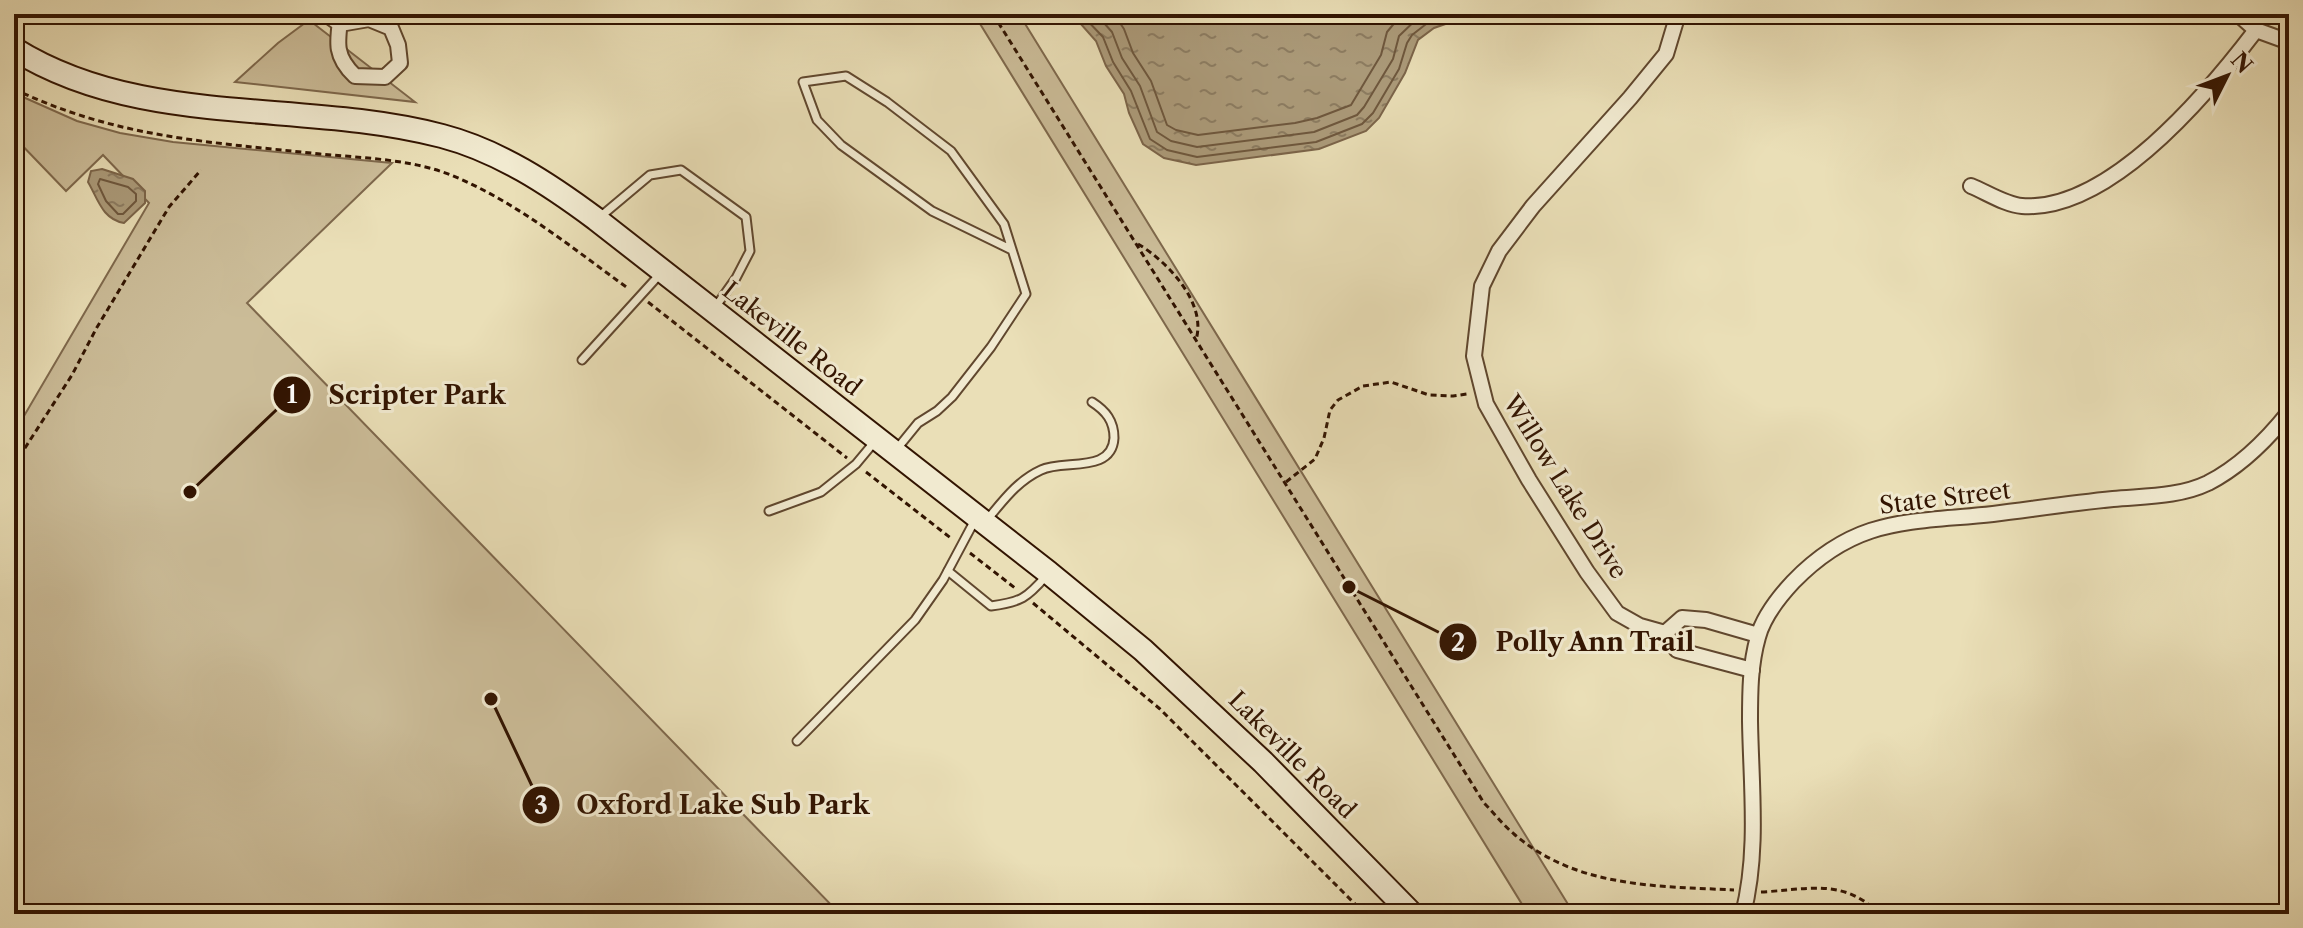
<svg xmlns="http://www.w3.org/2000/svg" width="2303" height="928" font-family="'Libre Caslon Text',serif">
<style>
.park{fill:#cbbc98;stroke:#7e684c;stroke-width:2}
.water{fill:url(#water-ripples);stroke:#7b6449;stroke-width:2}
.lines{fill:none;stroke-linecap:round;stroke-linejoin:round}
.shore{stroke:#6e573d;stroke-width:2}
.lane-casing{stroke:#60472e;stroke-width:11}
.street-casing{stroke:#60472e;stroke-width:18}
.secondary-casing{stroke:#321401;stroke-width:26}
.path{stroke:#321401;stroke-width:3;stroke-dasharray:6 4;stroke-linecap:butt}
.lane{stroke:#f1ead0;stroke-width:7}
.street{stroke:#f1ead0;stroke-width:14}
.secondary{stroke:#f1ead0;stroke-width:22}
.labels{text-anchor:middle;stroke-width:6;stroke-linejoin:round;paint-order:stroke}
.street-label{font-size:24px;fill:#321401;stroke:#f1ead0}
.leader{fill:none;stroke:#321401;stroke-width:3}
.callout-dot{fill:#321401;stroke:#f1ead0;stroke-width:3}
.mark-label{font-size:24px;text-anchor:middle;font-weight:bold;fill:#fff}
.callout-label{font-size:26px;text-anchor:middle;font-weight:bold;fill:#321401;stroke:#f1ead0;stroke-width:6;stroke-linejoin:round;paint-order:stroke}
</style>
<defs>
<pattern id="water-ripples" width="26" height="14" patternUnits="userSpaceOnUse" patternTransform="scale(2)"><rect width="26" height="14" fill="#ab9a79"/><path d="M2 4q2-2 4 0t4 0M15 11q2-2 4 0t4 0" fill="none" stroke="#8c7c61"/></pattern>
</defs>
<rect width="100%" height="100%" fill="#eadfb7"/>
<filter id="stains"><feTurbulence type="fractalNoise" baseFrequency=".0025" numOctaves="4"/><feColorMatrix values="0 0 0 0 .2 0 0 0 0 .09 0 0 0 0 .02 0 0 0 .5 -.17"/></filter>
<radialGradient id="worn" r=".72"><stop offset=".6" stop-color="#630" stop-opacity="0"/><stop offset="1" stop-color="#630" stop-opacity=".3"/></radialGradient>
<g class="park">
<path d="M974,14h45l555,900h-46z"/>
<path d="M309,20l106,82 -180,-20 43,-39z"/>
<path d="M14,93l63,28 43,12 53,9 219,21 -145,140 593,611h-826v-481l135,-230 -46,-48 -37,36 -52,-54z"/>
</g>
<g class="water">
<path d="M1072,14h391l-9,7 -20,7 -16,12 -13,33 -26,45 -13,13 -47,18 -123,16 -32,-7 -21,-14 -14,-31 -5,-19 -18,-28 -10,-25z"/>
<path d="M102,169l31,10 12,12v12l-21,20c-22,-4 -26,-24 -36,-41l3,-11z"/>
</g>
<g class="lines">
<g class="shore">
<path d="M1081,14l22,23 10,25 18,29 19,48 17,11 30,7 119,-15 46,-18 11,-11 26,-44 8,-26 5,-8 18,-14 20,-7"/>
<path d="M1096,14l16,18 10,26 18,28 17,46 14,9 26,6 117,-15 43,-17 7,-8 29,-48 6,-23 23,-22"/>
<path d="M1114,14l10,15 9,24 18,28 16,44 9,5 22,5 97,-12 22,-5 34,-13 30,-50 6,-23 15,-18"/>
<path d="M100,179l28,8 8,7v7l-13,13h-5l-12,-13 -8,-17z"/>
</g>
<defs>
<g id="lane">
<path d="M600,217l50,-42 31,-5 65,47 4,34 -14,27 -22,31"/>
<path d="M582,360l79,-87"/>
<path d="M896,450l22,-27 19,-12 15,-14 39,-50 35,-53 -22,-70 -53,-73 -64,-49 -41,-26 -43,6 14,38 24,25 91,66 80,39"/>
<path d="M769,511l52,-19 35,-28 20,-24"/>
<path d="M986,521c17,-20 31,-40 55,-51 22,-11 71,4 73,-32 0,-17 -8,-27 -22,-36"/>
<path d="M948,571l43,35c30,-4 36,-8 55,-30"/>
<path d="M797,741l118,-121 28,-40 33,-62"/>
</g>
<g id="street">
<path d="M326,14l14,10 29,-5 22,9 7,17 2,18 -15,14 -30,-1c-21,-20 -18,-34 -14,-62"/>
<path d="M1678,14l-12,40 -36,44 -97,108 -34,45 -17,35 -8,70 12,48 43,76 58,92 30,41 23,13 25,7 12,17 75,20"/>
<path d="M2238,14l18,16 33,12"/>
<path d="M1971,186c15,6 35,19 51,20 87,6 186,-113 234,-176"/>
<path d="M1665,633l17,-15 24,2 52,15"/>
<path d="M1743,914c16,-62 8,-129 7,-193 0,-28 0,-56 8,-84 5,-19 22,-41 35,-55 64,-66 116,-59 200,-68 40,-5 80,-11 120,-15 31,-3 66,-2 95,-16 33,-17 58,-42 81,-71"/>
</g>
<path id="secondary" d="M14,49c128,80 287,50 428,87 57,15 107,48 154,83l453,354 94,77 120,112 149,152"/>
</defs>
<use href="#lane" class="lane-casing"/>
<use href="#street" class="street-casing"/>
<use href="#secondary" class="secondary-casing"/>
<g class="path">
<path d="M993,14l491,789c10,10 19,22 30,31 62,54 143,52 220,56"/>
<path d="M14,89c102,49 196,53 306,65 43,4 90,5 131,21 66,27 121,73 178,114"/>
<path d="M1138,244c30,18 69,59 58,96"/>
<path d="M648,302l199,156"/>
<path d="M14,465l58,-90 24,-46 73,-122 32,-37"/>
<path d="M866,472l86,67"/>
<path d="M1286,482l29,-23 9,-21 6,-28 8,-10 25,-14 28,-4 38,13 24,1 14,-2"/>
<path d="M970,553l45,35"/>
<path d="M1033,603l127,106 205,205"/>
<path d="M1761,892c45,-2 83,-15 118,22"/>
</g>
<use href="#lane" class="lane"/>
<use href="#street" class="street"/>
<use href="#secondary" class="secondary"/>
</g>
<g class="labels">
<g class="street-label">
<text transform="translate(792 339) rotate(38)" y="8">Lakeville Road</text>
<text transform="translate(1565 487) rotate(58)" y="8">Willow Lake Drive</text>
<text transform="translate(1945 498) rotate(-7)" y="8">State Street</text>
<text transform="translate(1292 755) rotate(45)" y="8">Lakeville Road</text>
</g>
</g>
<path class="leader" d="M190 492L292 395M1349 587L1458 642M491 699L541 805"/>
<g class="callout-dot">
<circle cx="190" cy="492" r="8"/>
<circle cx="1349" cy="587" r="8"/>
<circle cx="491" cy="699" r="8"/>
<circle cx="292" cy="395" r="20"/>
<circle cx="1458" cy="642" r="20"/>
<circle cx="541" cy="805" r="20"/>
</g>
<g class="mark-label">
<text x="292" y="403">1</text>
<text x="1458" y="651">2</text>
<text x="541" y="814">3</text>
</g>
<g class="callout-label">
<text x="417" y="404">Scripter Park</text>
<text x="1595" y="651">Polly Ann Trail</text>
<text x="723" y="814">Oxford Lake Sub Park</text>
</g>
<rect width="2303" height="928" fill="none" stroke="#eadfb7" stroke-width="48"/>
<rect x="16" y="16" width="2271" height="896" fill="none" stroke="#321401" stroke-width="4"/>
<rect x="24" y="24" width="2255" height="880" fill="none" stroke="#321401" stroke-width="2"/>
<g transform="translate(2227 76) rotate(48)" stroke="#f1ead0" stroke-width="6" paint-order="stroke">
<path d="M0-6L14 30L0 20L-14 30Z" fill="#321401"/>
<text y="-12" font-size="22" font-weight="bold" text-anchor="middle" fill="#321401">N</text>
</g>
<rect width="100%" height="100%" filter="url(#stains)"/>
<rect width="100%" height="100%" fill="url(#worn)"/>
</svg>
